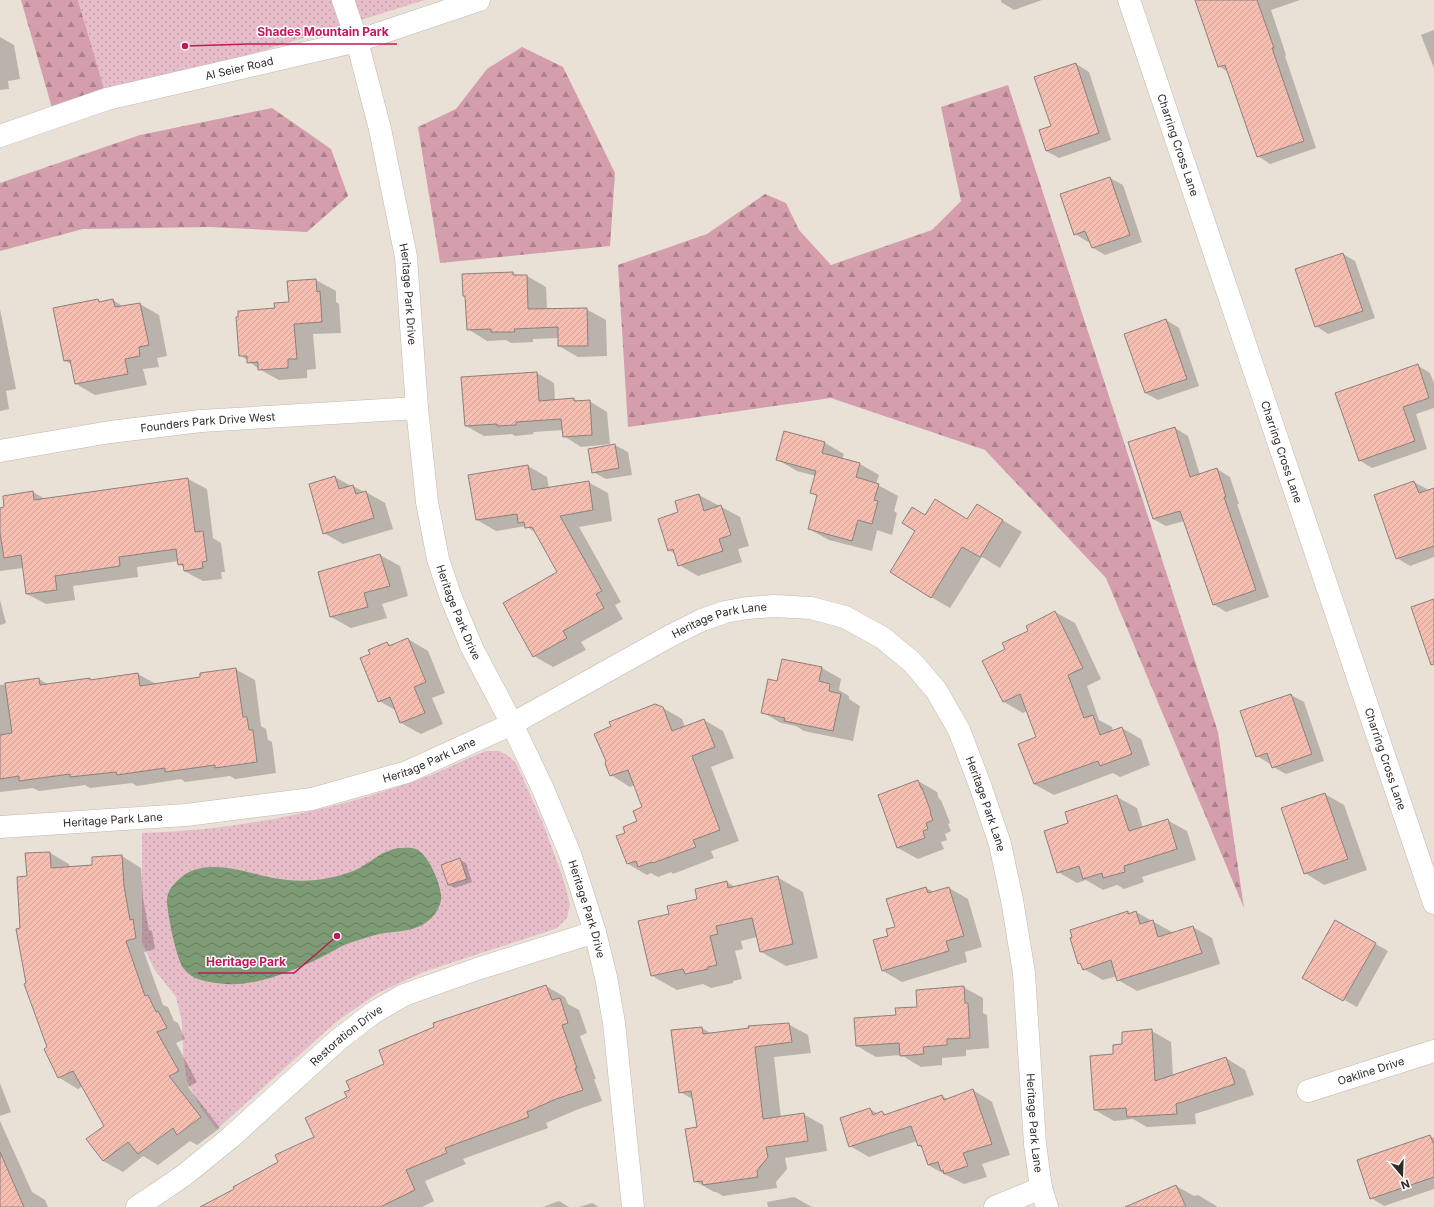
<svg xmlns="http://www.w3.org/2000/svg" width="1434" height="1207" font-family="Inter,sans-serif">
<style>
.forest{fill:url(#forest-firs)}
.park{fill:url(#park-dots)}
.water{fill:url(#water-waves)}
.shadow{fill:#0003}
.building{fill:url(#building-hatch);stroke:#8d807c}
.lines{fill:none;stroke-linecap:round;stroke-linejoin:round}
.minor-casing{stroke:#c1b8ae;stroke-width:23}
.tertiary-casing{stroke:#c1b8ae;stroke-width:23}
.minor{stroke:#fff;stroke-width:22}
.tertiary{stroke:#fff;stroke-width:22}
.labels{text-anchor:middle;stroke-width:3;stroke-linejoin:round;paint-order:stroke}
.street-label{font-size:11px;fill:#2f2b28;stroke:#fff}
.leader{fill:none;stroke:#c2185b;stroke-width:1.5}
.callout-dot{fill:#c2185b;stroke:#fff;stroke-width:1.5}
.callout-label{font-size:12px;text-anchor:middle;font-weight:bold;fill:#c2185b;stroke:#fff;stroke-width:3;stroke-linejoin:round;paint-order:stroke}
</style>
<defs>
<pattern id="forest-firs" width="22" height="20" patternUnits="userSpaceOnUse"><rect width="22" height="20" fill="#d49eac"/><path d="M5 1l3.5 6h-7zM16 11l3.5 6h-7z" fill="#ac818c"/></pattern>
<pattern id="park-dots" width="8" height="8" patternUnits="userSpaceOnUse"><rect width="8" height="8" fill="#e6bdc8"/><path d="M2 2h.1M6 6h.1" fill="none" stroke="#c6a3ac" stroke-width="1.8" stroke-linecap="round"/></pattern>
<pattern id="water-waves" width="16" height="10" patternUnits="userSpaceOnUse"><rect width="16" height="10" fill="#7d9b74"/><path d="M0 5q4-4 8 0t8 0" fill="none" stroke="#677f5f"/></pattern>
<pattern id="building-hatch" width="6" height="6" patternUnits="userSpaceOnUse"><rect width="6" height="6" fill="#f5beb0"/><path d="M-1 1l2-2M0 6l6-6M5 7l2-2" fill="none" stroke="#d2a397"/></pattern>
</defs>
<rect width="100%" height="100%" fill="#e9e0d6"/>
<g class="forest">
<path d="M21,0h57l27,91 -53,17z"/>
<path d="M522,47l41,20 52,106 -5,73 -170,17 -22,-136 38,-18 31,-40z"/>
<path d="M1008,85l210,647 26,176 -138,-330 -121,-128 -154,-52 -203,29 -10,-162 89,-31 58,-40 21,9 13,27 32,35 101,-35 29,-29 -20,-94z"/>
<path d="M272,108l59,41 17,47 -41,36 -97,-5 -127,2 -83,22v-68l140,-48z"/>
</g>
<g class="park">
<path d="M78,0h347l-318,99z"/>
<path d="M486,751h13l8,4 9,8 26,58 21,57 7,26 -3,14 -10,10 -8,3 -123,40 -48,22 -41,28 -120,108 -16,-21 -14,-27 -4,-28 -1,-31 -6,-25 -22,-28 -12,-27v-109c99,-3 196,-23 289,-58 18,-7 36,-17 55,-24z"/>
</g>
<path class="water" d="M398,848c5,0 13,-1 18,1 12,5 24,33 25,46 1,7 -3,15 -7,20 -15,18 -34,15 -55,19 -12,3 -24,7 -35,11 -8,4 -16,9 -24,13 -34,16 -71,32 -110,24 -10,-2 -19,-4 -26,-13 -8,-10 -16,-53 -17,-67 0,-9 3,-14 10,-21 24,-26 67,-9 96,-3 17,3 38,4 55,0 11,-2 25,-6 35,-12 13,-8 18,-14 35,-18z"/>
<g class="shadow">
<path d="M1001,0h41l-28,10 -13,-8z"/>
<path d="M1196,0h104l-29,10 15,45 -1,1 31,92 -46,16 -12,-8 -30,-84 -9,-6z"/>
<path d="M1434,30v38l-13,-33z"/>
<path d="M0,37l14,8 6,34 -12,2 1,8 -9,1z"/>
<path d="M1076,64l13,8 22,68 -52,18 -13,-7 6,-25z"/>
<path d="M1110,178l13,7 19,57 -37,13 -12,-7 -3,-7 -2,1 -13,-8z"/>
<path d="M1343,254l12,7 20,57 -47,16 -12,-8z"/>
<path d="M513,273l4,3h10l19,11 1,23 39,-1 20,11 1,36 -29,1 -19,-11v-8l-26,1v3l-22,1 -5,-3 -19,1 -19,-12z"/>
<path d="M316,280l20,11v11l3,2 2,29 -28,1 3,35 -9,1v8l-28,2 -20,-11 -19,-14 36,-46 14,-6 -1,-21z"/>
<path d="M98,300l4,2 11,-2 11,7 16,-3 19,11 8,41 -10,2 2,9 -16,2 4,16 -52,10 -19,-11 -4,-19 -8,-5z"/>
<path d="M0,309l16,80 -10,2 3,18 -9,2z"/>
<path d="M1166,320l13,8 20,58 -41,14 -13,-7z"/>
<path d="M1417,365l13,8 4,10v25l-18,6 11,35 -55,19 -13,-8z"/>
<path d="M537,373l17,10 1,17 19,-1 5,3 10,-1 18,11 3,32 -29,3 -17,-11 -1,-6 -30,2 1,2 -19,2 -3,-2 -28,2 -18,-10z"/>
<path d="M1175,428l13,8 12,39 17,-6 13,8 9,27h-2l32,93 -43,15 -13,-8 -29,-83 -18,5 -13,-7z"/>
<path d="M825,443l19,11 -2,5 18,5 19,11 -3,9 22,12 -4,15 3,2 -5,22 -15,-5 -5,21 -43,-11 -20,-11 9,-33 -7,-4 5,-16 -19,-5 -19,-11z"/>
<path d="M615,445l13,7 4,23 -26,4 -13,-7z"/>
<path d="M528,466l19,11 2,12 39,-7 20,11 4,28 -33,6 42,75 -6,3 8,14 -42,23 5,8 -33,17 -19,-11 25,-83 -22,-39 -11,-8 -30,5 -19,-11z"/>
<path d="M335,477l16,9h2l11,6h2l19,11 8,26 -50,15 -19,-11z"/>
<path d="M188,479l19,10 6,49 8,5 4,29h-4l1,7 -19,2 -19,-10v-4l-5,-3v-3l-42,6 1,10 -65,9 2,14 -29,4 -19,-10 -4,-26 -23,3v-62l5,-1 28,-16 12,7z"/>
<path d="M1414,482l13,7 1,2h6v66l-24,9 -13,-8z"/>
<path d="M699,495l41,22 9,29 -11,3 4,13 -44,14 -19,-11 -4,-11 -6,-4 11,-37z"/>
<path d="M926,516l42,4 28,-4 26,16 -22,36 -18,-11 -32,51 -19,-11z"/>
<path d="M380,555l20,11 8,30 -26,8 5,14 -36,10 -20,-11 -12,-44z"/>
<path d="M0,600l6,23 -6,2z"/>
<path d="M1055,612l20,11 26,56 -14,7 12,34 13,7 1,4 9,-3 19,11 9,26 -30,12 -7,-4 -59,22 -20,-11 4,-46 -10,-28 -5,3 -19,-11 2,-52z"/>
<path d="M408,639l20,12 17,42 -13,5 11,26 -22,10 -20,-11 -4,-12 -18,-10 8,-58 5,3z"/>
<path d="M822,668l19,11 -2,11 10,6v3l11,7 -7,35 -49,-10 -8,-5 -15,-3 -19,-11 16,-30z"/>
<path d="M235,669l20,11 6,46 5,3 2,11 4,2 4,31 -41,6 -5,-3 -45,6 -4,-3 -44,7 -5,-3 -42,5 -5,-3 -46,6 -6,-3 -33,4v-107l39,-6 10,6 41,-6 2,2 46,-7 18,10 46,-7z"/>
<path d="M1291,695l13,7 20,59 -38,13 -13,-7 -1,-4 -2,1 -13,-8z"/>
<path d="M663,708l19,11 3,8 19,-7 19,11 11,27 -23,9 28,74 -28,10 3,7 -41,16 -2,-2 -13,5 -7,-4 -4,2 -19,-11 -2,-30 12,-12 6,-14 -9,-23 -5,2 -19,-12z"/>
<path d="M918,781l19,11 2,7 2,1 9,23 -2,1 3,7 -6,3 2,6 -6,2 3,7 -26,10 -20,-11 -19,-52z"/>
<path d="M1325,794l19,11 23,65 -43,15 -19,-12z"/>
<path d="M1117,797l20,11 6,20 24,-8 20,11 9,29 -54,17 2,5 -20,7 -7,-4 -14,5 -17,-10 -9,3 -19,-11 12,-48z"/>
<path d="M50,853l19,11 1,4 23,-2 29,-10 19,12 2,30 6,32 3,1 3,18 -11,3 19,53 5,2 6,14 4,2 7,16 -9,4 21,39 -9,5 32,41 -23,17 -7,-4 -32,24 -15,-9 -20,16 -20,-11 -16,-22 18,-13 -22,-40 -5,3 -20,-12 -10,-29 -21,-64 -6,-55 7,-52 -1,-23z"/>
<path d="M460,860l6,3 6,19 -17,6 -7,-3z"/>
<path d="M777,877l26,15 15,66 -32,8 -25,-14 -4,-15 -16,4 2,8 -8,2 7,28 -9,2v2l-22,5 -8,-4 -26,6 -25,-14 18,-62 28,-14 29,-18 8,5z"/>
<path d="M926,888l8,4 15,-4 19,11 14,48 -17,5 2,10 -65,20 -19,-11 6,-34 7,-9 -9,-29z"/>
<path d="M1128,912l2,2 6,-2 36,20v1l21,-6 19,11 8,26 -83,27 -19,-11 -1,-4 -14,4 -19,-11 -2,-4 -3,-2z"/>
<path d="M1335,921l53,30 -31,56 -54,-30z"/>
<path d="M546,986l19,11 3,7 11,6 8,23 -7,3 16,43h-2l8,22 -26,9 -30,13 2,5 -85,31 3,5 -41,17 9,20 -12,6h-219l77,-44 35,-25 33,-41 3,-7 35,-26z"/>
<path d="M963,987l20,11v15l4,2 2,33 -23,2v6l-24,2v7l-21,2 -20,-12 -25,2 -19,-11 40,-30z"/>
<path d="M788,1024l20,11 3,18 -37,4 7,61 22,-4 20,11 4,26 -42,7 2,11 -11,13 1,6 -54,8 -7,-4h-2l-19,-11 3,-53 -4,-28 -14,-8 22,-64 10,6z"/>
<path d="M1152,1031l19,11 2,34 53,-18 19,12 9,25 -59,19 1,10 -49,3 -14,-8 -19,2 -19,-11 19,-55 9,-10z"/>
<path d="M0,1083l11,29 -11,4z"/>
<path d="M973,1090l19,12 18,53 -28,9 5,13 -23,7 -16,-8 -20,-11 -5,-17 -4,-2 -2,-5 -48,16 -19,-11 20,-37 8,5 4,-2 5,3 55,-19 5,3z"/>
<path d="M0,1121l32,71 13,8 3,7h-48z"/>
<path d="M1430,1136l4,2v51l-50,17 -13,-8z"/>
<path d="M1176,1186l18,10 4,-1 20,12h-83z"/>
<path d="M794,1197l18,10h-44l-1,-5z"/>
<path d="M559,1201l10,6h-26z"/>
<path d="M592,1203l7,4h-20z"/>
</g>
<g class="building">
<path d="M1195,0h62l17,48h-2l32,93 -47,16 -32,-92 -7,2z"/>
<path d="M1076,63l23,70 -53,18 -7,-21 12,-4 -17,-49z"/>
<path d="M1110,177l20,58 -38,13 -7,-17 -11,4 -14,-41z"/>
<path d="M1343,253l20,58 -48,16 -20,-58z"/>
<path d="M513,272v3h14l1,34 59,-1 1,38h-30v-19l-44,2 1,3h-24v-3l-24,1 -2,-34h-2l-1,-22z"/>
<path d="M316,279l1,13 3,-1 2,31 -28,2 3,35h-9v9l-30,2v-8l-11,1v-7h-8l-3,-39h2v-6l37,-3 -1,-5 15,-1 -2,-21z"/>
<path d="M98,299l1,3 14,-3 2,8 25,-4 9,42 -10,2 1,9 -15,3 3,15 -53,10 -5,-24 -6,1 -11,-53z"/>
<path d="M1166,319l21,60 -42,14 -21,-59z"/>
<path d="M1418,364l11,34 -26,9 12,34 -56,20 -24,-68z"/>
<path d="M537,372l2,29 35,-3v3l16,-1 2,35 -29,2 -2,-18 -45,3v3l-19,1v-2l-32,2 -4,-49z"/>
<path d="M1175,427l15,50 27,-9 9,29h-2l32,93 -43,15 -33,-94 -27,8 -25,-77z"/>
<path d="M784,431l41,11 -3,11 38,10 -4,14 23,7 -5,16 4,1 -6,23 -14,-4 -6,21 -44,-12 9,-34 -7,-2 6,-22 -40,-11z"/>
<path d="M615,444l4,24 -27,5 -4,-24z"/>
<path d="M528,465l4,25 57,-9 4,29 -33,6 42,75 -6,3 8,14 -41,23 4,7 -34,19 -30,-54 54,-31 -25,-45 -7,1 -1,-6 -6,1 -1,-9 -41,6 -8,-45z"/>
<path d="M335,476l4,13 14,-4 3,9 10,-3 8,27 -51,16 -14,-50z"/>
<path d="M188,478l7,54 8,-1 4,30 -5,1 1,6 -19,3 -1,-7 -5,1 -2,-16 -57,8 1,9 -65,10 2,14 -31,4 -5,-39 -17,3 -4,-25v-25l4,-1 -1,-11 30,-5 1,9z"/>
<path d="M1414,481l5,12 15,-5v58l-38,13 -22,-64z"/>
<path d="M699,494l5,17 17,-6 10,30 -12,4 4,12 -45,15 -5,-17 -5,2 -10,-32 20,-7 -3,-11z"/>
<path d="M935,499l32,20 10,-15 26,16 -23,37 -18,-10 -31,51 -41,-26 25,-41 -13,-8 10,-16 13,8z"/>
<path d="M380,554l10,32 -26,7 4,14 -38,10 -12,-45z"/>
<path d="M1434,599v65l-3,1 -20,-58z"/>
<path d="M1055,611l28,57 -15,7 16,43 9,-3 7,20 22,-8 10,27 -32,12 -2,-5 -64,23 -16,-40 18,-7 -16,-43 -17,8 -21,-41 23,-12 -3,-6 26,-12 -2,-5z"/>
<path d="M408,638l18,44 -12,5 11,26 -25,10 -10,-26 -12,5 -18,-44 10,-4 -2,-4 19,-8 2,4z"/>
<path d="M782,659l40,8 -3,14 11,3 -1,7 12,3 -8,37 -49,-10 1,-3 -24,-5 7,-34 9,2z"/>
<path d="M236,668l7,49h4l2,13h4l4,32 -42,6v-3l-50,7v-4l-48,7 -1,-3 -46,5v-3l-51,7v-5l-19,3v-44l12,-2 -7,-50 34,-5 1,7 50,-7v2l48,-7 2,13 60,-9v-4z"/>
<path d="M1291,694l21,60 -40,14 -5,-15 -11,4 -16,-46z"/>
<path d="M655,704l8,3 9,24 32,-12 11,28 -23,9 28,74 -27,10 3,7 -43,16 -1,-1 -14,5 -2,-6 -9,3 -11,-28 9,-3 -2,-6 14,-6 -4,-10 9,-4 -14,-37 -18,6 -5,-12 1,-3 -12,-27 17,-8 -2,-4z"/>
<path d="M918,780l3,8h1l9,24 -1,1 3,7 -7,3 2,6 -5,2 2,7 -28,10 -19,-53z"/>
<path d="M1325,793l23,66 -44,15 -23,-66z"/>
<path d="M1117,795l12,36 39,-12 9,30 -53,17 1,6 -22,6 -1,-5 -19,6 -4,-13 -22,7 -13,-42 24,-8 -3,-11z"/>
<path d="M50,852l1,16 41,-3v-8l30,-2 2,31 6,34 3,-1 3,19 -10,3 19,55 3,-1 8,17 2,-1 9,17 -10,4 22,39 -10,5 32,41 -24,18 -4,-7 -35,26 -10,-12 -25,19 -17,-22 18,-13 -31,-55 -15,7 -14,-29 3,-2 -23,-63 2,-1 -10,-54 4,-1 -3,-51 10,-1 -2,-23z"/>
<path d="M460,858l7,21 -19,6 -7,-20z"/>
<path d="M778,876l15,68 -33,8 -8,-34 -36,8 2,8 -8,2 7,29 -9,2v2l-23,5 -2,-5 -32,7 -13,-55 31,-7 -2,-8 30,-7 -2,-10 32,-8 1,7z"/>
<path d="M926,887l2,6 21,-6 15,49 -18,5 3,10 -67,20 -9,-31 15,-4 -2,-7 9,-2 -9,-28z"/>
<path d="M1128,911v3l8,-3 4,13 13,-4 5,17 35,-11 9,27 -85,28 -6,-21 -28,10 -3,-7 -2,1 -8,-26 2,-1 -2,-7z"/>
<path d="M1335,920l41,23 -33,58 -41,-23z"/>
<path d="M546,985l6,15 8,-2 8,25 -6,2 15,43h-2l8,22 -27,9 -29,13 2,5 -84,31 2,5 -41,17 9,20 -35,17h-180l34,-18 -1,-2 45,-25 -3,-7 39,-18 -9,-19 42,-21 -3,-5 6,-2 -4,-9 38,-17 -5,-14 55,-23 -1,-4z"/>
<path d="M964,986l1,17h3l2,35 -23,1v6l-24,2 1,7 -24,2 -1,-13 -43,3 -2,-28 42,-3 -1,-7 22,-1 -1,-17z"/>
<path d="M789,1023l3,19 -37,5 8,72 41,-6 4,28 -42,6 2,10 -11,14 1,6 -55,8 -1,-4 -8,1 -9,-53 12,-2 -6,-36 -12,2 -8,-63 31,-3 1,7 46,-6 -1,-2z"/>
<path d="M1152,1029l3,52 71,-24 9,27 -59,20 1,10 -50,3 -1,-9 -32,2 -4,-54 23,-2v-9l9,-1v-12z"/>
<path d="M973,1089l19,55 -29,9 5,13 -24,8 -1,-4 -2,1 -3,-9 -10,3 -7,-20 -3,1 -7,-20 -62,21 -9,-29 30,-10 3,7 9,-4 2,4 58,-20 2,5z"/>
<path d="M1430,1135l4,10v32l-64,22 -13,-39z"/>
<path d="M0,1152l24,55h-24z"/>
<path d="M1176,1185l10,22h-61z"/>
</g>
<g class="lines">
<defs>
<g id="minor">
<path id="s1" d="M343,0l14,41 23,88 26,128 11,151 10,94 11,57 12,36 22,53 40,76 31,65 27,65 25,78 11,45 8,46 19,184"/>
<path id="s2" d="M1129,0l305,903"/>
<path id="s3" d="M0,451l110,-19 91,-11 216,-13"/>
<path id="s4" d="M0,827l186,-12 126,-16 95,-27 105,-48 158,-88 32,-16 23,-8 22,-4 27,-2 37,2 34,9 38,21 29,24 24,28 23,40 21,55 20,59 12,56 12,73 11,171 6,44 6,19"/>
<path id="s5" d="M1308,1091l126,-40"/>
<path id="s6" d="M137,1207l46,-31 47,-38 108,-98 35,-27 31,-18 73,-26 118,-37"/>
<path d="M995,1207l46,-19"/>
</g>
<g id="tertiary">
<path id="s7" d="M0,136l107,-37 250,-58 122,-41"/>
</g>
</defs>
<use href="#minor" class="minor-casing"/>
<use href="#tertiary" class="tertiary-casing"/>
<use href="#minor" class="minor"/>
<use href="#tertiary" class="tertiary"/>
</g>
<g class="labels">
<g class="street-label">
<text dy="4" stroke="none"><textPath href="#s7" startOffset="249">Al Seier Road</textPath></text>
<text dy="4" stroke="none"><textPath href="#s2" startOffset="153">Charring Cross Lane</textPath></text>
<text dy="4" stroke="none"><textPath href="#s1" startOffset="302">Heritage Park Drive</textPath></text>
<text dy="4" stroke="none"><textPath href="#s3" startOffset="210">Founders Park Drive West</textPath></text>
<text dy="4" stroke="none"><textPath href="#s2" startOffset="477">Charring Cross Lane</textPath></text>
<text dy="4" stroke="none"><textPath href="#s1" startOffset="626">Heritage Park Drive</textPath></text>
<text dy="4" stroke="none"><textPath href="#s4" startOffset="761">Heritage Park Lane</textPath></text>
<text dy="4" stroke="none"><textPath href="#s4" startOffset="437">Heritage Park Lane</textPath></text>
<text dy="4" stroke="none"><textPath href="#s2" startOffset="801">Charring Cross Lane</textPath></text>
<text dy="4" stroke="none"><textPath href="#s4" startOffset="1133">Heritage Park Lane</textPath></text>
<text dy="4" stroke="none"><textPath href="#s4" startOffset="113">Heritage Park Lane</textPath></text>
<text dy="4" stroke="none"><textPath href="#s1" startOffset="950">Heritage Park Drive</textPath></text>
<text dy="4" stroke="none"><textPath href="#s6" startOffset="271">Restoration Drive</textPath></text>
<text dy="4" stroke="none"><textPath href="#s5" startOffset="66">Oakline Drive</textPath></text>
<text dy="4" stroke="none"><textPath href="#s4" startOffset="1457">Heritage Park Lane</textPath></text>
</g>
</g>
<path class="leader" d="M185 46L249 44H397M337 936L294 973H198"/>
<g class="callout-dot">
<circle cx="185" cy="46" r="4"/>
<circle cx="337" cy="936" r="4"/>
</g>
<g class="callout-label">
<text x="323" y="36">Shades Mountain Park</text>
<text x="246" y="966">Heritage Park</text>
</g>
<g transform="translate(1402 1175) rotate(161)" stroke="#ffffff" stroke-width="3" paint-order="stroke">
<path d="M0-3L7 15L0 10L-7 15Z" fill="#2f2b28"/>
<text y="-6" font-size="11" font-weight="bold" text-anchor="middle" fill="#2f2b28">N</text>
</g>
</svg>
